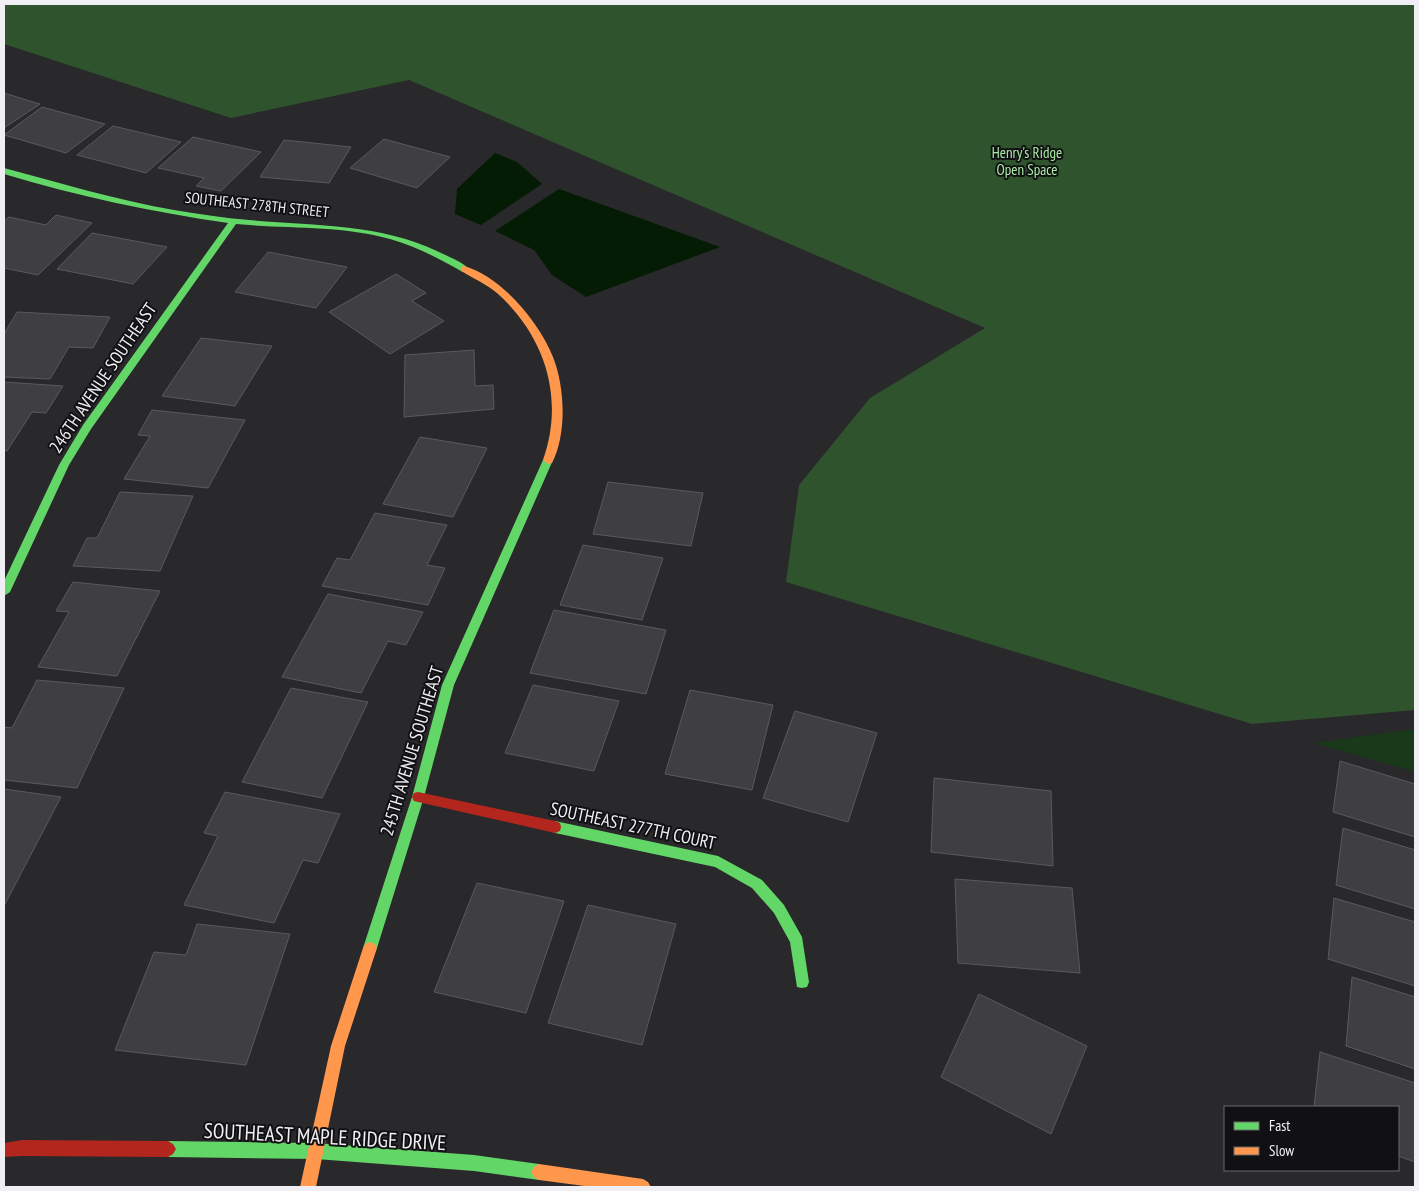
<svg xmlns="http://www.w3.org/2000/svg" width="1419" height="1191" font-family="'PT Sans Narrow',sans-serif">
<style>
.green{fill:#1a391a}
.forest{fill:#2e532d}
.water{fill:#041b04}
.building{fill:#3f3e40;stroke:#5a5a5c}
.lines{fill:none;stroke-linecap:round;stroke-linejoin:round}
.fast{fill:#63d668;fill-rule:evenodd}
.slow{fill:#ff974d;fill-rule:evenodd}
.jam{fill:#b3261e;fill-rule:evenodd}
.labels{text-anchor:middle;stroke-width:4;stroke-linejoin:round;paint-order:stroke}
.far-park-label{font-size:15px;fill:#a8eaa4;stroke:#111013}
.far-street-label{font-size:15px;fill:#f0eff3;stroke:#111013}
.street-label{font-size:18px;fill:#f0eff3;stroke:#111013}
.near-street-label{font-size:21px;fill:#f0eff3;stroke:#111013}
</style>
<rect width="100%" height="100%" fill="#29282b"/>
<path class="green" d="M1415,729v43l-101,-29z"/>
<path class="forest" d="M4,4h1411v706l-163,14 -466,-142 13,-97 71,-87 115,-70 -576,-248 -178,38 -227,-74z"/>
<g class="water">
<path d="M495,153l22,9 25,22 -61,41 -26,-11 2,-25z"/>
<path d="M559,189l161,58 -134,50 -34,-22 -18,-25 -39,-19z"/>
</g>
<g class="building">
<path d="M4,93l36,11 -36,24z"/>
<path d="M42,107l63,17 -39,29 -62,-18z"/>
<path d="M113,126l68,16 -35,31 -69,-18z"/>
<path d="M193,137l68,15 -40,39 -25,-5 8,-8 -46,-10z"/>
<path d="M384,139l66,18 -33,31 -67,-20z"/>
<path d="M284,140l67,7 -22,36 -69,-6z"/>
<path d="M56,215l36,8 -54,52 -34,-7v-47l5,-4 37,8z"/>
<path d="M92,233l75,14 -34,37 -76,-15z"/>
<path d="M268,252l79,15 -31,41 -81,-16z"/>
<path d="M396,274l30,19 -14,8 32,20 -54,33 -61,-42z"/>
<path d="M17,312l93,5 -17,31 -24,-1 -19,32 -46,-2v-43z"/>
<path d="M201,338l71,8 -37,60 -73,-10z"/>
<path d="M474,350l1,36 18,-1 1,24 -90,8 1,-62z"/>
<path d="M4,382l59,4 -17,27 -14,-1 -25,39 -3,-1z"/>
<path d="M152,410l93,10 -37,68 -84,-9 26,-43 -12,-1z"/>
<path d="M420,437l67,11 -34,69 -70,-13z"/>
<path d="M608,482l95,11 -12,53 -98,-12z"/>
<path d="M120,492l73,4 -33,75 -87,-5 14,-28h10z"/>
<path d="M375,513l72,12 -20,40 18,3 -17,37 -106,-19 15,-28 13,2z"/>
<path d="M583,545l80,13 -21,62 -82,-15z"/>
<path d="M73,582l87,9 -43,85 -79,-9 31,-55 -13,-1z"/>
<path d="M328,594l95,18 -17,33 -18,-4 -27,52 -79,-16z"/>
<path d="M554,610l112,20 -20,64 -116,-21z"/>
<path d="M37,680l87,8 -47,100 -73,-8v-53l8,1z"/>
<path d="M533,685l86,16 -25,70 -89,-18z"/>
<path d="M291,688l77,14 -46,96 -80,-16z"/>
<path d="M690,690l83,15 -21,85 -87,-16z"/>
<path d="M795,711l82,22 -29,89 -85,-24z"/>
<path d="M1340,761l75,23v53l-82,-25z"/>
<path d="M934,778l117,13 2,75 -122,-14z"/>
<path d="M4,789l57,8 -57,109z"/>
<path d="M225,792l115,22 -22,49 -15,-3 -29,63 -90,-18 34,-69 -14,-3z"/>
<path d="M1343,828l72,22v59l-79,-24z"/>
<path d="M955,879l117,9 8,85 -122,-10z"/>
<path d="M477,883l87,18 -38,112 -92,-21z"/>
<path d="M1334,898l81,24v64l-87,-27z"/>
<path d="M588,905l88,19 -34,121 -94,-22z"/>
<path d="M197,924l93,10 -44,131 -131,-15 39,-98 32,3z"/>
<path d="M1352,977l63,20v72l-69,-23z"/>
<path d="M979,994l108,52 -36,88 -110,-57z"/>
<path d="M1320,1052l95,31v79l-17,-6v-49h-84z"/>
</g>
<g class="lines">
<g class="fast">
<path d="M4,168c57,15 112,32 170,42 25,4 50,8 75,10 65,6 130,3 190,32 10,5 22,9 30,17l-5,3 -3,-1c-23,-13 -46,-25 -71,-32 -49,-14 -103,-10 -154,-15l-145,205 -22,36 -59,127 -6,4v-15l55,-116 24,-40 145,-202c-76,-11 -151,-27 -224,-49z"/>
<path d="M548,456l5,4 -99,225 -30,112 -47,151 -2,4 -5,2 -5,-2 -2,-4 49,-151 30,-112 101,-225z"/>
<path d="M555,821l163,35 44,24 22,25 18,32 7,45 -2,5 -5,1 -5,-1 -7,-45 -16,-29 -22,-25 -37,-21 -160,-34 -5,-2 -1,-4 1,-4z"/>
<path d="M168,1141l148,2 158,12 65,9 5,3 3,5 -3,5 -5,3 -65,-9 -158,-12 -148,-2 -5,-3 -3,-5 3,-5z"/>
</g>
<g class="slow">
<path d="M464,266c38,11 75,56 89,91 12,30 14,77 -1,106l-4,1 -5,-4c22,-62 2,-124 -46,-167 -11,-9 -24,-15 -36,-22v-4z"/>
<path d="M370,942l5,2 2,4 -32,98 -29,141h-16l31,-141 32,-98 2,-4z"/>
<path d="M539,1164l104,15 5,3 3,5h-59l-53,-7 -5,-3 -3,-5 3,-5z"/>
</g>
<g class="jam">
<path d="M418,792l137,29 5,2 1,4 -1,4 -5,2 -137,-31 -4,-1 -2,-4 2,-4z"/>
<path d="M22,1140l146,1 5,3 3,5 -3,5 -5,3 -146,-1 -18,1v-14z"/>
</g>
</g>
<g class="labels">
<g class="far-park-label">
<text x="1027" y="158">Henry's Ridge<tspan x="1027" dy="17">Open Space</tspan></text>
</g>
<g class="far-street-label">
<text transform="translate(257 205) rotate(6)" y="5">SOUTHEAST 278TH STREET</text>
</g>
<g class="street-label">
<text transform="translate(103 378) rotate(-56)" y="6">246TH AVENUE SOUTHEAST</text>
<text transform="translate(412 751) rotate(-73)" y="6">245TH AVENUE SOUTHEAST</text>
<text transform="translate(633 826) rotate(12)" y="6">SOUTHEAST 277TH COURT</text>
</g>
<g class="near-street-label">
<text transform="translate(325 1137) rotate(3)" y="7">SOUTHEAST MAPLE RIDGE DRIVE</text>
</g>
</g>
<rect width="1419" height="1191" fill="none" stroke="#f0eff3" stroke-width="10"/>
<rect x="1224" y="1106" width="175" height="65" fill="#111013" stroke="#6a696d"/>
<rect x="1234" y="1122" width="25" height="8" fill="#63d668" stroke="#6a696d"/>
<text x="1269" y="1131" font-size="15" fill="#f0eff3">Fast</text>
<rect x="1234" y="1147" width="25" height="8" fill="#ff974d" stroke="#6a696d"/>
<text x="1269" y="1156" font-size="15" fill="#f0eff3">Slow</text>
</svg>
